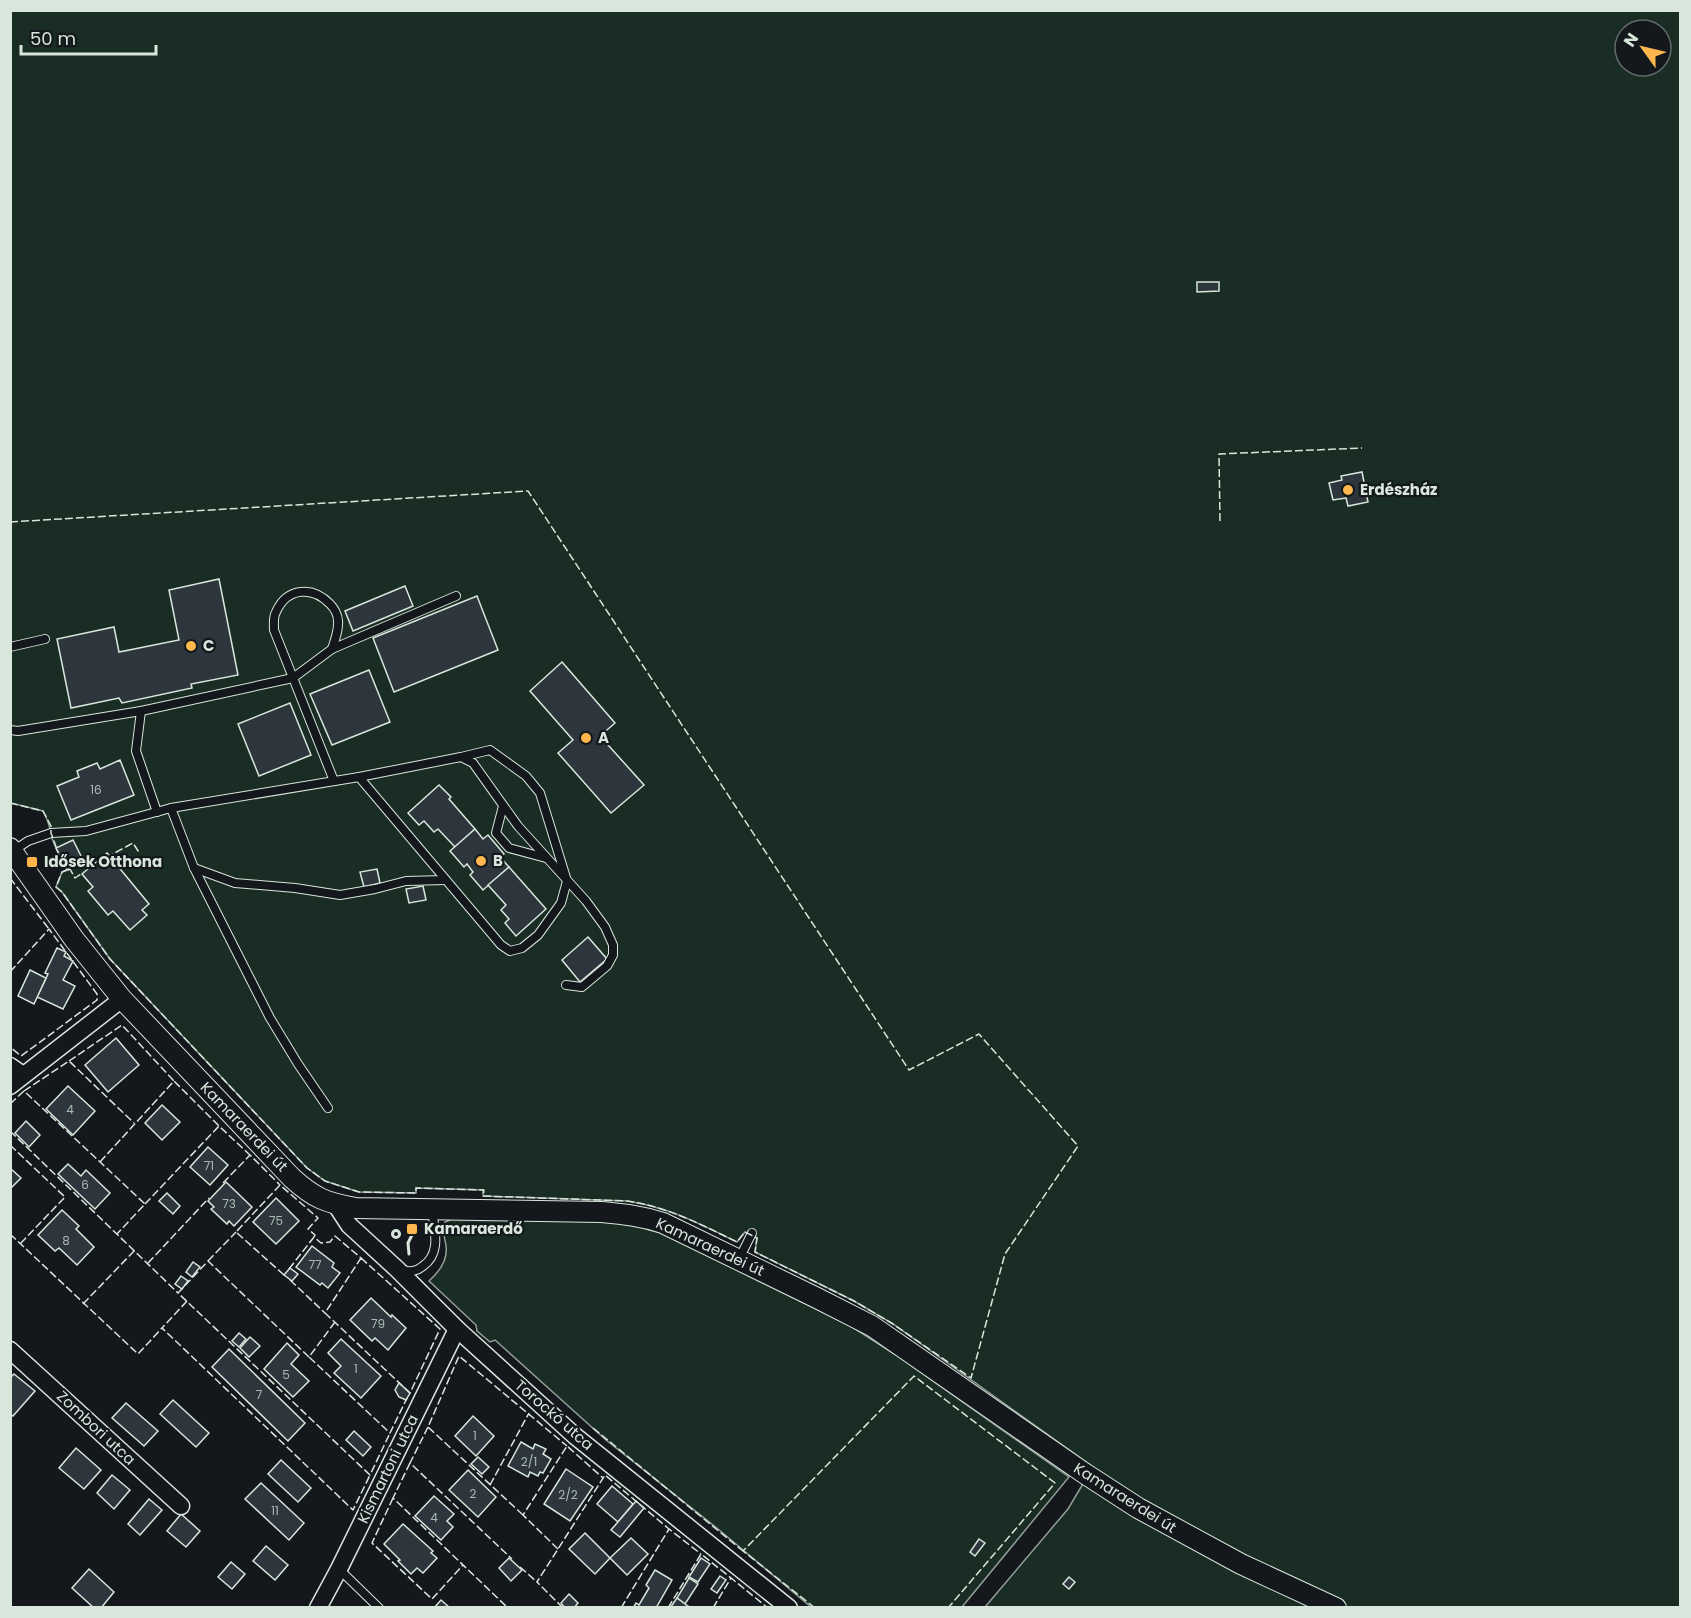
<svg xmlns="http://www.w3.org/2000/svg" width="1691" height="1618" font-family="Poppins,sans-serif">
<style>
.green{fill:#1a2d24;stroke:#939e99;stroke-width:1.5;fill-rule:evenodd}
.building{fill:#2c363c;stroke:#d8e6dc;stroke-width:1.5}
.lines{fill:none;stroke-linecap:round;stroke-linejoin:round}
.service-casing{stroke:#d8e6dc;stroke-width:10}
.minor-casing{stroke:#d8e6dc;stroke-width:19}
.tertiary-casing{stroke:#d8e6dc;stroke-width:22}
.service{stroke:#14181c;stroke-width:8}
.minor{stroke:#14181c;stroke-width:16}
.tertiary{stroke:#14181c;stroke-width:20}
.fence{stroke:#d8e6dc;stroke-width:1.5;stroke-dasharray:8 3;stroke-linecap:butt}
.wall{stroke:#d8e6dc;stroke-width:3}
.poi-dot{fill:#ffb74d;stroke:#14181c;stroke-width:2}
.labels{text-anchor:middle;stroke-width:4.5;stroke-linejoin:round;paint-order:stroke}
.number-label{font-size:12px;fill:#adbab4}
.poi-label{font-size:15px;font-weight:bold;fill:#d8e6dc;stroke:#14181c;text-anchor:start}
.street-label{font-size:15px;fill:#d8e6dc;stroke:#14181c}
</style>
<rect width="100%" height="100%" fill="#14181c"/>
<g class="green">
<path d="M11,11h1669v1596h-695l83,-98 25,-42 -200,-143 -39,-23 -99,-49 2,-14 -12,-6 -8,10c-37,-18 -69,-35 -110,-41l-144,-5v-6l-67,-2v5l-57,-1 -34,-11 -18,-13 -197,-209 -48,-67 -6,-5 6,-15 5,-2c-5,-11 -14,-24 -16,-36 -2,-10 -3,-13 -8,-23l-32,-8zM1625,30h36v36h-36z"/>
<path d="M452,1219l169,3 39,10 189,93 47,30 173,122 -107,130h-151l-93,-78 -112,-89 -111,-100 -5,2 -13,-11 -1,-6 -47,-44c10,-9 19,-21 17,-35 -1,-9 -5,-15 -1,-24z"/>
</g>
<g class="building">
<path d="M1197,282h22v9l-22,1z"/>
<path d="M1362,472l6,30 -20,4 -2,-8 -13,2 -4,-17 13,-3 -1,-4z"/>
<path d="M219,579l19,96 -47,9 1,4 -70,15 -3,-5 -48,10 -14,-69 57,-12 5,25 60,-12 -10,-50z"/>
<path d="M405,586l8,20 -60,25 -8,-20z"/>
<path d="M477,596l21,54 -104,42 -21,-54z"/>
<path d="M562,662l53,61 -15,13 44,49 -33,28 -53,-60 15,-13 -43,-49z"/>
<path d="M369,670l21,52 -58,23 -22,-51z"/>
<path d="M290,703l21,52 -52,21 -21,-52z"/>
<path d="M120,760l14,35 -63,25 -14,-34 22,-9 -2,-6 20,-8 3,6z"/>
<path d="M439,785l12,12 -2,2 26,30 -20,18 -17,-18 -4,3 -10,-11 -5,4 -11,-12z"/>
<path d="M475,829l8,10 5,-4 16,19 -4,3 9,10 -26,23 -13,-15 3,-3 -6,-8 -3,3 -14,-16z"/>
<path d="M73,840l11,22 -17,8 -11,-22z"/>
<path d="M107,853l42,51 -7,6 5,5 -17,15 -17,-19 -5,4 -20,-24 5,-4 -11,-13z"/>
<path d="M509,867l37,42 -30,27 -11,-13 4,-4 -8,-9 5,-5 -18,-20z"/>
<path d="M377,869l3,14 -16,4 -4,-15z"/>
<path d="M423,886l3,14 -17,3 -3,-14z"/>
<path d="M588,937l19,22 -27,23 -18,-22z"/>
<path d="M57,948l9,4 -2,4 9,5 -10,19 12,6 -12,23 -26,-12 11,-23 -3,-1z"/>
<path d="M30,970l16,8 -12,26 -16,-8z"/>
<path d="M116,1038l23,27 -31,27 -23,-27z"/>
<path d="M68,1086l27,25 -22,24 -27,-26z"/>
<path d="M162,1105l18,17 -18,18 -17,-17z"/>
<path d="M26,1121l14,14 -11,12 -14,-14z"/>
<path d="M208,1147l20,18 -18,20 -20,-18z"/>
<path d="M68,1164l13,12 5,-6 24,23 -15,16 -37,-35z"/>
<path d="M10,1168l11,10 -11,11z"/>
<path d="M226,1182l26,25 -18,19 -5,-5 -2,3 -16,-15 3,-2 -6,-6z"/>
<path d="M167,1193l13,13 -7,8 -14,-13z"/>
<path d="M276,1198l23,23 -23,23 -23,-22z"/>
<path d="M62,1210l17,16 -3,3 18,18 -17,18 -18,-17 -4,3 -17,-16z"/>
<path d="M312,1246l22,17 -2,4 8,6 -12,15 -6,-5 -2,2 -24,-18z"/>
<path d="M193,1262l7,5 -8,10 -6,-5z"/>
<path d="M290,1268l8,6 -6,7 -8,-6z"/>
<path d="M181,1276l7,5 -6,8 -7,-5z"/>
<path d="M371,1298l20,19 1,-2 14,13 -18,22 -13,-12 -3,3 -22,-21z"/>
<path d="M239,1333l7,6 -7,8 -7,-6z"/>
<path d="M250,1337l10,9 -11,11 -9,-9z"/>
<path d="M341,1339l40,37 -20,22 -27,-25 7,-7 -13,-13z"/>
<path d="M287,1343l12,12 -8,9 18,17 -16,16 -29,-28z"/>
<path d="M229,1349l76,74 -17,18 -76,-74z"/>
<path d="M14,1374l21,17 -22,25 -3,-2v-36z"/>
<path d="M399,1383l11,10 -4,7 -7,-3 -4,-7z"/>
<path d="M173,1400l36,33 -13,14 -36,-33z"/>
<path d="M126,1403l32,28 -14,15 -32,-28z"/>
<path d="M473,1416l21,20 -18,20 -21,-20z"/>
<path d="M354,1431l17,16 -8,9 -17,-16z"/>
<path d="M521,1442l12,7 2,-5 11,5 -3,5 8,5 -8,14 -3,-1 -2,4 -8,-4 -2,5 -20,-11z"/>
<path d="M76,1448l25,22 -17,19 -25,-21z"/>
<path d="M478,1457l11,10 -7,7 -11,-10z"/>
<path d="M281,1460l30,28 -13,14 -30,-28z"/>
<path d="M566,1469l27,18 -23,34 -26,-17z"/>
<path d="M468,1470l28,27 -18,20 -29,-27z"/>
<path d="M112,1475l18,15 -16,19 -17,-16z"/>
<path d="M261,1483l43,40 -15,17 -44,-41z"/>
<path d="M612,1486l21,18 -15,18 -21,-18z"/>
<path d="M434,1496l20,18 -7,7 6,6 -12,13 -26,-24z"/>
<path d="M149,1499l13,11 -22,25 -12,-11z"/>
<path d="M636,1501l8,7 -24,29 -9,-7z"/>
<path d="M181,1514l19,17 -14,16 -19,-16z"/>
<path d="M403,1524l30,27 -2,2 6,5 -14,15 -6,-5 -6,6 -13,-13 2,-1 -16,-16z"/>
<path d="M585,1533l25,25 -15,16 -26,-25z"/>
<path d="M631,1538l17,16 -21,21 -17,-17z"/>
<path d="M979,1539l6,4 -10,13 -5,-4z"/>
<path d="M266,1546l22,19 -13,15 -22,-19z"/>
<path d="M509,1558l13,12 -11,11 -12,-13z"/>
<path d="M701,1558l9,6 -12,18 -9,-5z"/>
<path d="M231,1562l14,12 -13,15 -14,-12z"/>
<path d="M89,1569l25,23 -13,16h-7l-22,-20z"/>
<path d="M655,1570l17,10 -16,28h-23l3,-5 3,2 10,-17 -3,-3z"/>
<path d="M720,1576l6,4 -9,13 -6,-4z"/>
<path d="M1069,1577l6,5 -6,7 -6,-5z"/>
<path d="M689,1578l9,6 -13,20 -8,-6z"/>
<path d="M569,1594l9,9 -4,5h-9l-4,-5z"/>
<path d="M677,1598l8,6 6,4h-21z"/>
<path d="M441,1600l9,8h-16z"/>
</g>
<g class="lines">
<defs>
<g id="service">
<path d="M10,647l35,-8"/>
<path d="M332,649c3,-9 7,-19 6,-28 0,-6 -4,-13 -8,-17 -17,-18 -43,-17 -54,8 -3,5 -2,12 -2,18l60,151"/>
<path d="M141,711l-5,40 21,61"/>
<path d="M10,730l8,1 123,-20 152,-33 39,-29 124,-53"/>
<path d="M359,777l102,-20 12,6 45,63 68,75 19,26 8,18v10l-6,11 -25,21 -16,-2"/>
<path d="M503,806l-7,27 13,15 37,10"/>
<path d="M171,808l23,60 76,150 28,46 30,44"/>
<path d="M13,851l15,-10 23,-8 35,-2 85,-23 188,-31 142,168 9,6 12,-3 16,-13 23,-32 6,-22 -27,-88 -14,-17 -36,-26 -29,7"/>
<path d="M194,868l41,15 60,5 45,7 35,-6 31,-8 39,-1"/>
<path d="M739,1259l13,-26"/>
<path d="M401,1270c9,2 15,2 22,-4 19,-13 11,-37 9,-57"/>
<path d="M339,1569l40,39"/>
</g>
<g id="minor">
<path d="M10,1066l13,9"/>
<path d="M10,1086l112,-87"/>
<path d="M336,1205l13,20 49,45 59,59 118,107 214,172"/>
<path d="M10,1350l171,156"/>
<path d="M318,1608l21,-39 118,-240"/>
</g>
<path id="tertiary" d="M10,848l64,91 48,60 170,179c22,20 34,25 64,30l246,4c21,2 40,4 61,11l154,75 55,28 212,147 54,35 103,56 95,44"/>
</defs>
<use href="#service" class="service-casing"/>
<use href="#minor" class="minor-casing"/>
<use href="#tertiary" class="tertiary-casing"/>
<use href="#service" class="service"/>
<use href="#minor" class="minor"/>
<use href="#tertiary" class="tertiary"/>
<g class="fence">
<path d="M1220,521l-1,-67 143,-6"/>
<path d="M10,522l518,-31 381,579 70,-36 99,112 -73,108 -34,124 -78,-54 -39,-23 -99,-49 2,-14 -12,-6 -8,10c-37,-18 -69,-35 -110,-41l-144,-5 1,-6 -68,-2v5l-57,-1 -34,-11 -18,-13 -197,-209 -48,-67 -6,-5 6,-15 5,-2"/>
<path d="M10,803l33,8 8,15v7l7,19"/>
<path d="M107,853l2,3 24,-13 7,11"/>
<path d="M68,870l2,-1 5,9 9,-6"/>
<path d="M10,878l39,51"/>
<path d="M10,972l39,-43 48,65v6l-76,56 -11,-9"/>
<path d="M69,1061l53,-36 52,56"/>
<path d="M24,1091l45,-30 65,62"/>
<path d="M10,1104l14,-13 121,113 -28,30"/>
<path d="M10,1131l168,162"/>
<path d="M10,1145l55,52 -45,47"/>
<path d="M100,1162l74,-81 45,45"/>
<path d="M223,1183l27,-28 30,30"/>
<path d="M145,1204l74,-78 31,29"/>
<path d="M10,1234l128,120 24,-26"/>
<path d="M361,1258l79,71 -30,64 -85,-80z"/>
<path d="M208,1261l28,-29"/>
<path d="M148,1263l61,-65"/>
<path d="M289,1269l25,-32 7,6 9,-1 5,-6 26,22"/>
<path d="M284,1275l-48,-43 44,-47 38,33 -10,11 7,6 -1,2"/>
<path d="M290,1280l35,33"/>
<path d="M187,1301l-25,27 191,182 17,-35"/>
<path d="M83,1304l52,-54"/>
<path d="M335,1322l-26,35 81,76 17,-35"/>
<path d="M309,1357l-101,-96 -30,32 192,182 20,-42"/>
<path d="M428,1427l-18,36 102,96"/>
<path d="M593,1428l150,123"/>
<path d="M410,1463l-17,35 115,110"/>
<path d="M490,1485l39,-72"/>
<path d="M393,1498l-21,45 60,56 31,-34"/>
<path d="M523,1515l-95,-88 31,-71 108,90"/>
<path d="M558,1549l-35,-34 44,-69 36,32"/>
<path d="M520,1567l17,15"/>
<path d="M563,1608l-26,-26 68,-107 64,54"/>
<path d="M621,1608l48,-79 32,25"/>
<path d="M668,1608l33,-54 30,24"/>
<path d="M713,1608l18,-30 37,30"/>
<path d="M815,1608l-72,-57 171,-175 141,107 -107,125"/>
</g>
<g class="wall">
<circle cx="396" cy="1234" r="3.5"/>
<path d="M409,1254l-1,-11 6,-12"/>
</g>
</g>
<g class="poi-dot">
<circle cx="1348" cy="490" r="6"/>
<circle cx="191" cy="646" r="6"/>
<circle cx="586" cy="738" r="6"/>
<circle cx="481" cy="861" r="6"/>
<rect x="26" y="856" width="12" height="12" rx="3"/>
<rect x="406" y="1223" width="12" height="12" rx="3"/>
</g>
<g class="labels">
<g class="number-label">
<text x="96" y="794">16</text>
<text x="70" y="1114">4</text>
<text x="209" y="1170">71</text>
<text x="85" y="1189">6</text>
<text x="229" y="1208">73</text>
<text x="276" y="1225">75</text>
<text x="66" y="1245">8</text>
<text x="315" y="1269">77</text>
<text x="378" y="1328">79</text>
<text x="356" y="1373">1</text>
<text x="286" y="1379">5</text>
<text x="259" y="1399">7</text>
<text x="475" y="1440">1</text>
<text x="529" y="1466">2/1</text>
<text x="473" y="1498">2</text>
<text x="568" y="1499">2/2</text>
<text x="275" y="1515">11</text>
<text x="434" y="1522">4</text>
</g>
<g class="poi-label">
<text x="1360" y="495">Erdészház</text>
<text x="203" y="651">C</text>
<text x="598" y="743">A</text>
<text x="493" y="866">B</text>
<text x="44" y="867">Idősek Otthona</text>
<text x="424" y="1234">Kamaraerdő</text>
</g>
<g class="street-label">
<text transform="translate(244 1127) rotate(46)" y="5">Kamaraerdei út</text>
<text transform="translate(710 1247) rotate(25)" y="5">Kamaraerdei út</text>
<text transform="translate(554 1415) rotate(41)" y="5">Torockó utca</text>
<text transform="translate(96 1428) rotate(43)" y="5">Zombori utca</text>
<text transform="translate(388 1469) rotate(-64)" y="5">Kismartoni utca</text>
<text transform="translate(1125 1498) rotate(32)" y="5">Kamaraerdei út</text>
</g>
</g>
<rect width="1691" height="1618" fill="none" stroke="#d8e6dc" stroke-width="24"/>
<g transform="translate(1643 48) rotate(304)"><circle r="28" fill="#14181c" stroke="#626a69" stroke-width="1.5"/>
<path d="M0-4.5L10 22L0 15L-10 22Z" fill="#ffb74d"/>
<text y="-9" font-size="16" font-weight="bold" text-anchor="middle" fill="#d8e6dc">N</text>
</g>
<path d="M21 45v9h135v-9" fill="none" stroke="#d8e6dc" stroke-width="3"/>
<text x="30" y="45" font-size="18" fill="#d8e6dc" stroke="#14181c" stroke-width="4.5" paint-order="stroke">50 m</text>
</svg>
